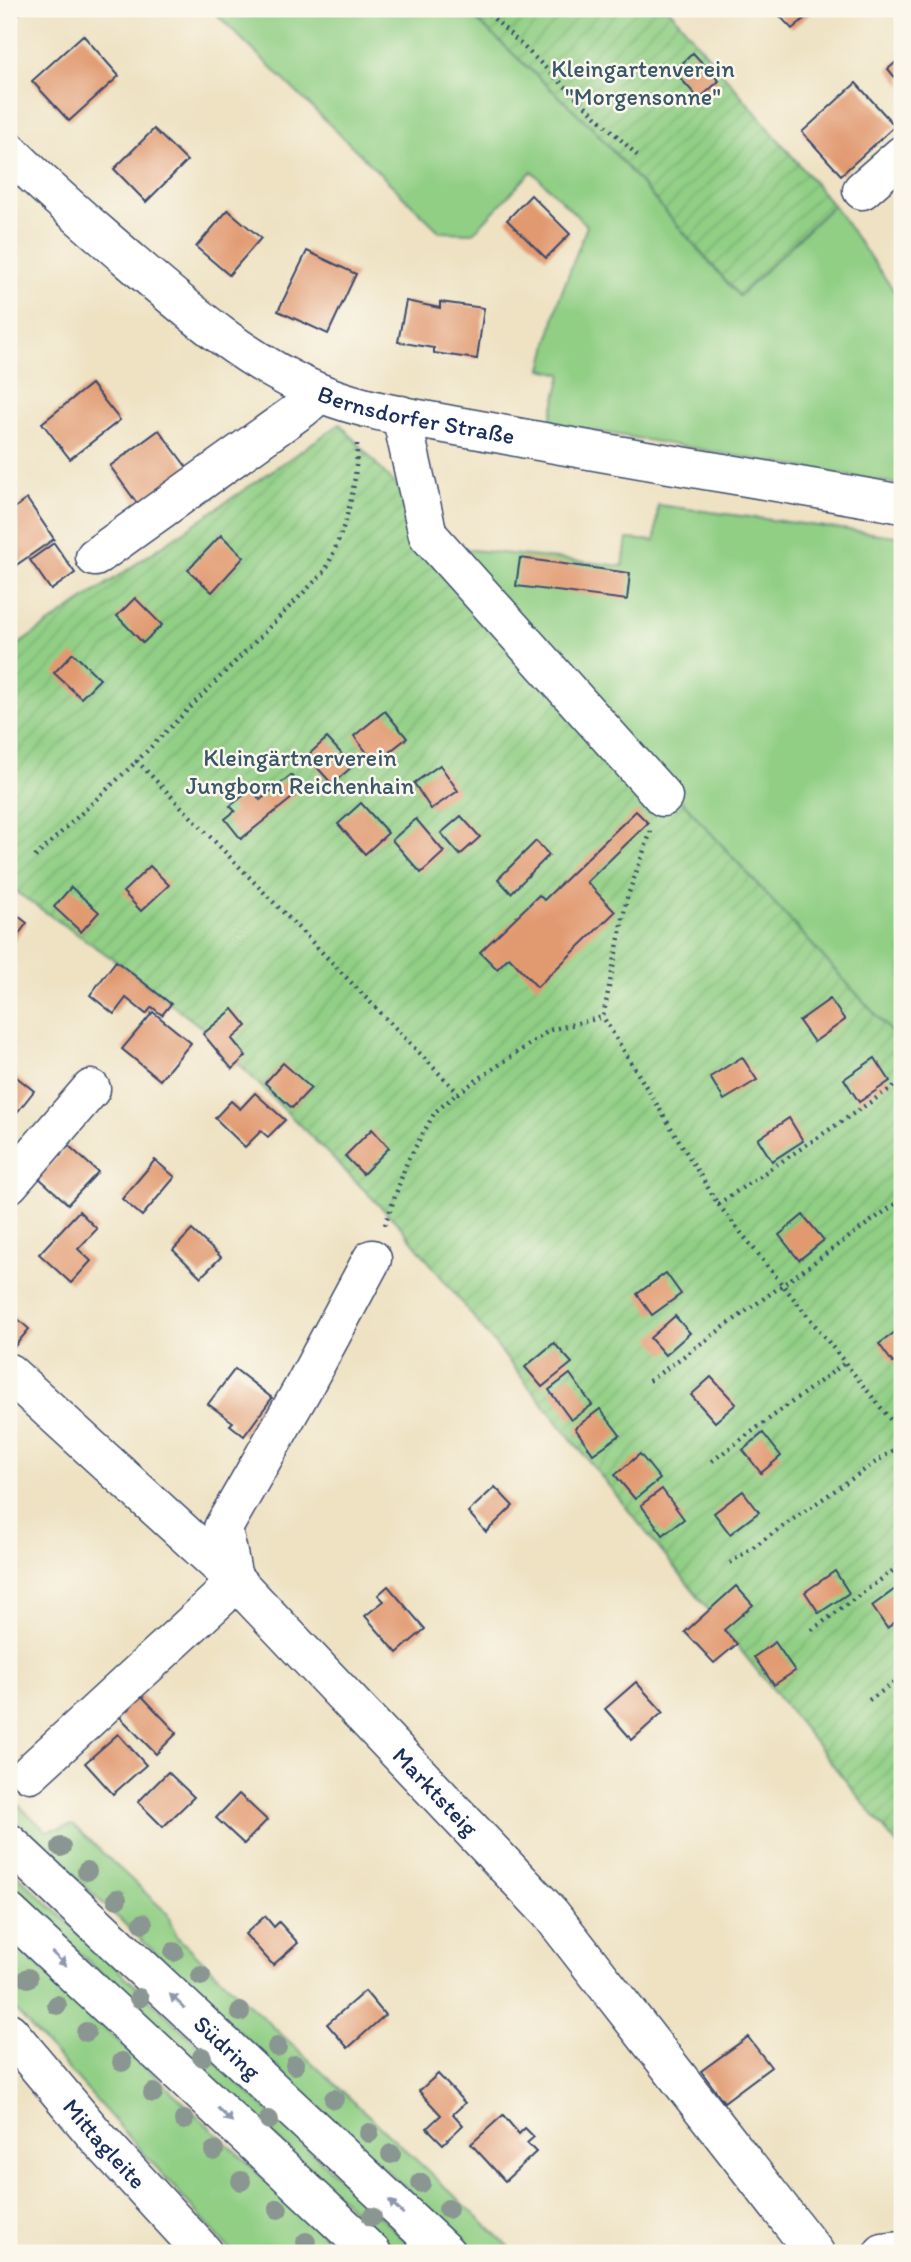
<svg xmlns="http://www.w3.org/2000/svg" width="911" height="2262" font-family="Itim,sans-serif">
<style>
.grass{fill:#91cf85;stroke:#567f72;stroke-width:2}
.garden{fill:url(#garden-furrows);stroke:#567f72;stroke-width:2}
.building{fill:#e19970}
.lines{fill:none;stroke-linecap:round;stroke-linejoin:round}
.minor-casing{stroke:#3b4a6d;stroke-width:41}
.major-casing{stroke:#3b4a6d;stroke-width:41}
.path{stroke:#3b4a6d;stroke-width:4.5;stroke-dasharray:2 5;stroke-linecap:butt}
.minor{stroke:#fff;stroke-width:38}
.major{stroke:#fff;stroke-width:38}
.tree{fill:#8a9691}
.oneway{fill:#8d97ae}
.labels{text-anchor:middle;stroke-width:5;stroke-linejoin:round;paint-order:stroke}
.park-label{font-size:24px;fill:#385768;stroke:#fbf7ec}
.street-label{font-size:24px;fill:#1b2f5e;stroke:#fbf7ec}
</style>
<defs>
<pattern id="garden-furrows" width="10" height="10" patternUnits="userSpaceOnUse" patternTransform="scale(1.75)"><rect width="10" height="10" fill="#91cf85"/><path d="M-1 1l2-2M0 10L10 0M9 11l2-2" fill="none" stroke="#7cb275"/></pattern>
</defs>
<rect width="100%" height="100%" fill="#fbf7ec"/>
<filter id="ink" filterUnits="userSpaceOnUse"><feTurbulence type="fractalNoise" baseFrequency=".0143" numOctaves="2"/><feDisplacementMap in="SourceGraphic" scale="14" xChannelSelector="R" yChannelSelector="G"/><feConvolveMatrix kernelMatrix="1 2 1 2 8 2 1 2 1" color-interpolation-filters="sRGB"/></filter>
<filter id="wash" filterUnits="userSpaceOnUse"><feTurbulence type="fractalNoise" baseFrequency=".00686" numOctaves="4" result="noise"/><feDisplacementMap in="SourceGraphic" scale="28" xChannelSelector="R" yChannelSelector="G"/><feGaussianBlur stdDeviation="1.57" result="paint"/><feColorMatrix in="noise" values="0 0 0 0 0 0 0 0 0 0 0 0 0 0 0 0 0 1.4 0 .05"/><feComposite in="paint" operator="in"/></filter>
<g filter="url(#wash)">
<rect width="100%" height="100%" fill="#eee2c3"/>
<g class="grass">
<path d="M211,9h254l126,117 148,170 94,-91 69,97v183l-352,-62 12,-49 -20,-5 16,-67 29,-76 -55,-55 -59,62 -33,-1z"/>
<path d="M658,505l244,32v507l-449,-496 170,18 4,-27 28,2z"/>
<path d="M9,1796l37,35 27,-6 94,88 9,23 340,317h-42l-465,-438z"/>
<path d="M9,1867l410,386h-20l-390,-366z"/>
<path d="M9,1938l334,315h-110l-224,-250z"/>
</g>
<g class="garden">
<path d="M465,9h204l164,196 -94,91 -148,-170z"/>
<path d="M340,424l562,620v807l-501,-624 -195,-196 -90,-70 -107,-74v-236z"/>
</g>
<g id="blocks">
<g class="building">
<path d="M9,9h15l-15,14z"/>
<path d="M773,9h43l-24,20z"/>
<path d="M83,35l36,41 -50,45 -37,-40z"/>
<path d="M693,53l26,28 -20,18 -25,-28z"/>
<path d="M902,57v29l-14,-17z"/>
<path d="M856,83l39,43 -54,49 -39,-43z"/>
<path d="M154,129l33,32 -41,41 -32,-33z"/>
<path d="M531,195l39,39 -24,24 -39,-38z"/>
<path d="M228,210l33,28 -32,37 -33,-28z"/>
<path d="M307,251l49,23 -28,60 -50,-23z"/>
<path d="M406,301l34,7v-6l44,6 -7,51 -43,-6v-5l-36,-6z"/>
<path d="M91,384l29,36 -50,39 -28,-36z"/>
<path d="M159,430l29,39 -49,37 -29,-40z"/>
<path d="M27,499l27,40 -45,31v-58z"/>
<path d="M221,535l23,22 -32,35 -24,-22z"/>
<path d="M54,543l21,30 -24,17 -21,-30z"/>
<path d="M520,558l110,15 -3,27 -111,-14z"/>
<path d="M135,598l27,27 -19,18 -26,-27z"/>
<path d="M73,653l27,26 -19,19 -27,-25z"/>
<path d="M385,711l22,27 -32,25 -21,-27z"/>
<path d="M327,738l26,28 -21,18 -25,-28z"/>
<path d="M440,765l18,26 -27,18 -17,-26z"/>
<path d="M291,775l11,15 -61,49 -16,-20 10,-8 -5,-5 22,-17 8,11z"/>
<path d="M361,803l27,30 -23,21 -27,-30z"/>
<path d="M636,811l12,12 -61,59 28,30 -78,75 -28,-30 -12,12 -17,-17 59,-57 5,5z"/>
<path d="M461,816l19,21 -20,18 -19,-22z"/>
<path d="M416,819l28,33 -23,21 -29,-33z"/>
<path d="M536,841l13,14 -38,38 -13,-14z"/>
<path d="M150,866l19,19 -28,26 -18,-19z"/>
<path d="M71,887l28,25 -18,20 -27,-25z"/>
<path d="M9,909l18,14 -18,24z"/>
<path d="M116,961l55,43 -9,11 -10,-8 -6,7 -20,-16 -12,16 -24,-19z"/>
<path d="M830,999l15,21 -31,22 -15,-21z"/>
<path d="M233,1009l14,17 -15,13 14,17 -14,13 -29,-35z"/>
<path d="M153,1012l38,31 -31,37 -38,-31z"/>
<path d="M742,1057l15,23 -33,20 -14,-23z"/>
<path d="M875,1058l15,23 -31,21 -15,-23z"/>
<path d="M283,1063l28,25 -19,20 -27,-25z"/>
<path d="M14,1075l20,16 -23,29 -2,-1v-38z"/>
<path d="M255,1093l30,27 -17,17 -7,-6 -16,16 -30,-29 16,-17 9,8z"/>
<path d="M789,1118l14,23 -31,20 -14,-22z"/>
<path d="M372,1129l17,19 -26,26 -18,-18z"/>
<path d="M68,1145l30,27 -30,32 -29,-26z"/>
<path d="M155,1160l20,17 -33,39 -20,-17z"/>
<path d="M79,1211l18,18 -19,20 13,12 -20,22 -32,-29z"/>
<path d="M803,1215l21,25 -25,20 -20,-25z"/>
<path d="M192,1230l29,27 -20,20 -28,-27z"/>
<path d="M666,1273l15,21 -29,21 -15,-21z"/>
<path d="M9,1311l20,18 -20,24z"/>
<path d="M675,1316l15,17 -25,22 -15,-17z"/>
<path d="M902,1327v29l-9,7 -14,-19z"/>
<path d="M554,1343l18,20 -30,24 -17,-20z"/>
<path d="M235,1369l37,29 -28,38 -14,-11 3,-3 -25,-18z"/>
<path d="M570,1374l22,31 -21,15 -22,-30z"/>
<path d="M711,1377l25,27 -21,18 -24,-27z"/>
<path d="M600,1409l20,26 -27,19 -18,-26z"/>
<path d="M763,1433l18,23 -20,17 -18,-23z"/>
<path d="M640,1454l20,25 -25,20 -20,-24z"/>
<path d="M495,1487l18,19 -27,26 -18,-20z"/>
<path d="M662,1489l22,30 -21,16 -22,-30z"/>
<path d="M743,1491l16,21 -29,22 -16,-21z"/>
<path d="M835,1571l14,22 -30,20 -14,-21z"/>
<path d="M902,1584v33l-15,11 -15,-22z"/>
<path d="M388,1586l37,43 -28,24 -32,-37 19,-15 -6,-6z"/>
<path d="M736,1586l17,19 -29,25 13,14 -23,19 -29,-31z"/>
<path d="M775,1642l20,29 -21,14 -20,-28z"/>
<path d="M636,1682l27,30 -31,28 -27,-31z"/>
<path d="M137,1691l40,42 -21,21 -41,-42z"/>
<path d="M118,1734l28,31 -33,29 -28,-31z"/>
<path d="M168,1772l26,25 -31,30 -25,-25z"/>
<path d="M239,1794l28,26 -23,24 -28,-26z"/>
<path d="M265,1916l9,11 5,-5 19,21 -25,22 -28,-31z"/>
<path d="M365,1991l20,24 -37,33 -21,-24z"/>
<path d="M748,2037l23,30 -47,35 -23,-31z"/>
<path d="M438,2074l27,29 -12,11 10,11 -20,19 -16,-16 14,-13 -22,-24z"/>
<path d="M503,2115l16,19 6,-6 9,9 -7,6 9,9 -31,29 -34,-37z"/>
</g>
</g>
</g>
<g filter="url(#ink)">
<use href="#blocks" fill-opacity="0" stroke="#3b4a6d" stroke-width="2"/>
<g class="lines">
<defs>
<g id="minor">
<path id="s1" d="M9,151c37,38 77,71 117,106 60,52 121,106 194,136 57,23 122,29 181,41 133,25 268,46 401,70"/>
<path d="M862,190l40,-35"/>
<path d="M401,415l27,120 235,262"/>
<path d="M95,557l208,-149 17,-15"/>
<path d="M9,1184l82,-95"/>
<path id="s2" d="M9,1373l224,205 317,335 265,340"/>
<path d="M30,1773l190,-175 13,-20 -10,-50 80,-140 69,-129"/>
<path id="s3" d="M9,2032l88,105 107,116"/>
<path d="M883,2253l19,-2"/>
</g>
<g id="major">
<path id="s4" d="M9,1843l437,410"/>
<path d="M9,1913l363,340"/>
</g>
</defs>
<use href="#minor" class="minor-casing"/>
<use href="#major" class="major-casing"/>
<g class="path">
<path d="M484,9l155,148"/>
<path d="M357,444c0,47 -12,86 -32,127l-188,190 321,332 92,-63 53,-13"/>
<path d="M651,831l-24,67 -24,119 115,187 184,230"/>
<path d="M35,857l102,-96"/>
<path d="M718,1204l184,-123"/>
<path d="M385,1225l22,-63 28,-50 23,-19"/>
<path d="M649,1381l253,-182"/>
<path d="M712,1461l133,-98"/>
<path d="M730,1563l172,-119"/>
<path d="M812,1630l90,-66"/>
<path d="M869,1700l33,-22"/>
</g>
<use href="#minor" class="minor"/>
<use href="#major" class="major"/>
</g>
<g class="tree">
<circle cx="61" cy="1847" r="10"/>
<circle cx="87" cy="1871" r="10"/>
<circle cx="117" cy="1899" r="10"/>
<circle cx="143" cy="1923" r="10"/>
<circle cx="174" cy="1952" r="10"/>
<circle cx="201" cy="1976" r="10"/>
<circle cx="28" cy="1978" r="10"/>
<circle cx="139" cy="1998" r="10"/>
<circle cx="57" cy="2005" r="10"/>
<circle cx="240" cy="2012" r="10"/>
<circle cx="86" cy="2032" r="10"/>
<circle cx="277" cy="2047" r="10"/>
<circle cx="202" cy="2057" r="10"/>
<circle cx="122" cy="2062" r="10"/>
<circle cx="295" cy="2065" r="10"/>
<circle cx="153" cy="2093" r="10"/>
<circle cx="334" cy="2099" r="10"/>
<circle cx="184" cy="2120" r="10"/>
<circle cx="269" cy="2120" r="10"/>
<circle cx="369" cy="2133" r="10"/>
<circle cx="214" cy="2151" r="10"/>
<circle cx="391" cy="2154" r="10"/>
<circle cx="241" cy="2181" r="10"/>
<circle cx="421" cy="2183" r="10"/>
<circle cx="278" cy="2209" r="10"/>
<circle cx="448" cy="2209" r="10"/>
<circle cx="372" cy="2217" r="10"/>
<circle cx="306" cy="2242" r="10"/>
</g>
<defs><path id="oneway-solid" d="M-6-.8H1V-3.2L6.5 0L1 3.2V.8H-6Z" transform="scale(1.75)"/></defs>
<g class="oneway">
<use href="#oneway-solid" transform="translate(59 1959) rotate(43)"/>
<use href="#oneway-solid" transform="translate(177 2001) rotate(-137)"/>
<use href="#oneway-solid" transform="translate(225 2115) rotate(43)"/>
<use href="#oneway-solid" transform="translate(396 2207) rotate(-137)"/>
</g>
</g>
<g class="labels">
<g class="park-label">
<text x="643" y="77">Kleingartenverein<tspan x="643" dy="28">"Morgensonne"</tspan></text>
<text x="300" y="766">Kleingärtnerverein<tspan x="300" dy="28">Jungborn Reichenhain</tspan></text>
</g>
<g class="street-label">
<text dy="8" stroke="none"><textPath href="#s1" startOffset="495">Bernsdorfer Straße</textPath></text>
<text dy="8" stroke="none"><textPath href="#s2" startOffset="598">Marktsteig</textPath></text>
<text dy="8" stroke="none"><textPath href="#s4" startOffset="299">Südring</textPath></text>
<text dy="8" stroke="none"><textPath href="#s3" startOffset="147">Mittagleite</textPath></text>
</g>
</g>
<rect width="911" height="2262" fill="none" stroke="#fbf7ec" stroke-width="35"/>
</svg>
